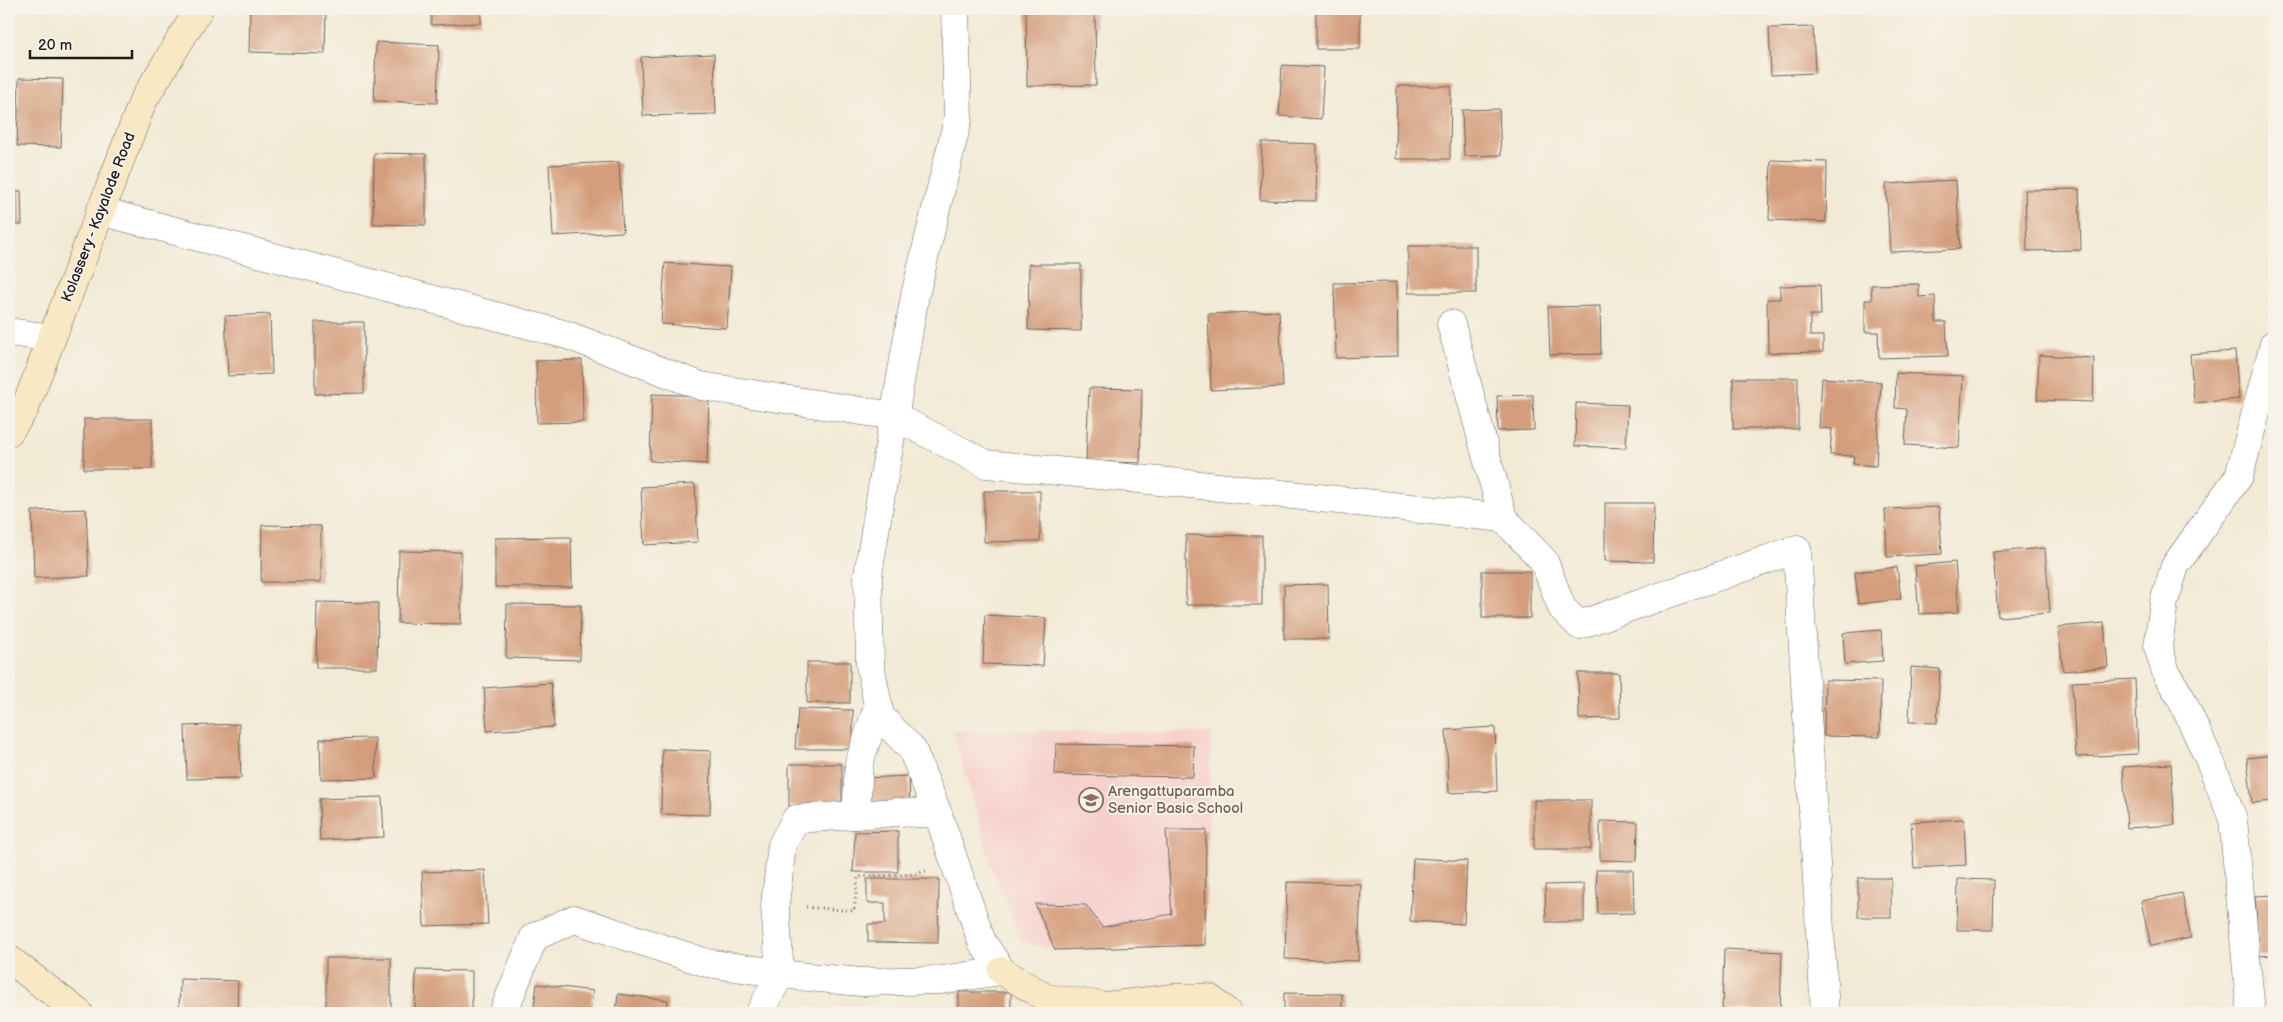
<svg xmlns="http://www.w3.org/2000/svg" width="2283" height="1022" font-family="'Balsamiq Sans',sans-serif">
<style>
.built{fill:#f7d0cc}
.building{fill:#d49d7b}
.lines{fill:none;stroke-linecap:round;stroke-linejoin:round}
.street-casing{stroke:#67645d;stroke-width:29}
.secondary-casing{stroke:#67645d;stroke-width:29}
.path{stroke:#67645d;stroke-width:3;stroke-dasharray:1 4;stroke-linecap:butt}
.street{stroke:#fff;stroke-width:28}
.secondary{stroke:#f8e8c3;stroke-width:28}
.labels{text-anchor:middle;stroke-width:4;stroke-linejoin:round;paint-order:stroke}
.street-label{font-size:15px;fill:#1c1c1c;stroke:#f7f3e8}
.education-label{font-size:15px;fill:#785e54;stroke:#f7f3e8;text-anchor:start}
</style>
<rect width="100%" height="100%" fill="#f7f3e8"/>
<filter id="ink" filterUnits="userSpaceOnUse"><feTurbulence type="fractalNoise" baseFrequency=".02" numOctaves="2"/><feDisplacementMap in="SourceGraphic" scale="10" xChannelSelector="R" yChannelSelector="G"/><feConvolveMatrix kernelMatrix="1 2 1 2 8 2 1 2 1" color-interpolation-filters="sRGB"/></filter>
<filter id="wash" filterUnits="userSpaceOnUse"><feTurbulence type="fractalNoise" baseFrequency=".0096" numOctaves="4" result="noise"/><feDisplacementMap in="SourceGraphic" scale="20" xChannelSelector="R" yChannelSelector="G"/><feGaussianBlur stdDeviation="1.12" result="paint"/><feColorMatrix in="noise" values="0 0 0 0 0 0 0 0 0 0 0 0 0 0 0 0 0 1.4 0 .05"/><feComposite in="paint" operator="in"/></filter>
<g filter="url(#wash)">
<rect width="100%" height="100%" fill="#f2ead5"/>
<path class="built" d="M953,730l258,3 -6,212 -150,5 -33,-8 -30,-74z"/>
<g id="blocks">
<g class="building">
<path d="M250,9h76l-1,45 -76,-2z"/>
<path d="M431,9h50v14l-50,2z"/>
<path d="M1026,9h69l1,76 -69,1z"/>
<rect x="1316" y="9" width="44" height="40"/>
<path d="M1813,27l2,46 -44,2 -2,-47z"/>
<path d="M376,42l63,3 -2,58 -63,-2z"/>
<path d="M714,54l2,60 -73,2 -2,-59z"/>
<path d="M1282,65l42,2 -3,52 -42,-3z"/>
<path d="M19,78l44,1 -2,68 -44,-1z"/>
<path d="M1397,86h54l-1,73h-54z"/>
<path d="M1499,109l2,46 -37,1 -2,-46z"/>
<path d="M1262,142l55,2 -1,57 -56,-1z"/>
<path d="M374,153l52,1v71l-53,-1z"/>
<path d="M1771,160l56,2 -1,60 -57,-2z"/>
<path d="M619,162l4,70 -70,4 -4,-71z"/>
<path d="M1956,180l4,69 -70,3 -4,-68z"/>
<path d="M2079,189l2,61 -54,1 -2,-61z"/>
<path d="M21,191l1,34h-13v-33z"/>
<rect x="1408" y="246" width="68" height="47"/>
<path d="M665,263l66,4 -4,61 -66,-4z"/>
<path d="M1029,264h52v67l-53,-1z"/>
<path d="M1397,282l1,74 -62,2 -2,-75z"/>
<path d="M1919,284v13l16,-1 1,26h10l2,34 -69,2 -1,-26h-13v-32h7l-1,-15z"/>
<path d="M1820,285l1,30h-11v21h13v16l-55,1 -1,-54h13v-13z"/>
<path d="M1600,306l1,48 -51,1 -2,-48z"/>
<path d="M1279,311l4,76 -72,3 -3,-76z"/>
<path d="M270,314l2,60 -44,2 -3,-60z"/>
<path d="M315,322h49v71l-49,1z"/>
<path d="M2235,351l4,48 -45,4 -4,-49z"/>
<path d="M2039,355l55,3 -1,44 -56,-2z"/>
<path d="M582,360l1,62 -46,1 -1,-62z"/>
<path d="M1896,373l67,3 -4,72 -54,-3 2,-36 -12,-1z"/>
<rect x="1733" y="378" width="65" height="51"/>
<path d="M1822,378l59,4 -5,84 -23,-2 1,-8 -24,-1 2,-26 -13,-1z"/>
<path d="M1089,388l53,1 -2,74 -54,-2z"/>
<path d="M652,394l57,2 -2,68 -57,-3z"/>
<path d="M1533,395l1,35 -36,1 -1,-35z"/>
<path d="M1576,403l52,2 -2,43 -51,-2z"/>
<rect x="84" y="419" width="68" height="50"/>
<path d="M695,484l3,58 -54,3 -3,-58z"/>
<path d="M984,491h56v50l-56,1z"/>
<path d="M1605,503h49l-1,59 -48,-1z"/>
<path d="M1939,507l3,47 -55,3 -2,-48z"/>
<path d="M86,509l3,67 -55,2 -2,-67z"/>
<path d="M262,525l59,1v56h-60z"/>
<path d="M1186,535l76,1v69h-76z"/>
<path d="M571,537l1,50h-77v-49z"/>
<path d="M2045,548l5,65 -52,4 -5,-65z"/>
<path d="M399,551l62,1v72l-63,-1z"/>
<path d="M1955,562l4,50 -40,2 -4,-48z"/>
<path d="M1897,567l4,32 -43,5 -3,-32z"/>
<rect x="1482" y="571" width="48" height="47"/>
<path d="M1328,584l1,55h-45v-54z"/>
<path d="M317,602l61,1 -1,65h-61z"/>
<path d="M507,604l74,1 -1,55 -74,-2z"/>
<path d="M985,615l61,3 -3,48 -60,-2z"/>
<path d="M2104,623l4,44 -45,4 -5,-44z"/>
<path d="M1881,630l2,31 -38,3 -2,-31z"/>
<rect x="807" y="662" width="43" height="41"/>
<path d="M1911,667l29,2 -3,54 -28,-1z"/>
<path d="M1578,673h41l1,45 -41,1z"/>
<path d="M2135,679l3,75 -62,3 -4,-75z"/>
<path d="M1825,680l56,1 -1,56 -56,-1z"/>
<path d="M551,683l3,44 -67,4 -3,-43z"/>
<path d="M798,709l55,1v39h-58z"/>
<path d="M239,724l2,54 -54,1 -2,-53z"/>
<path d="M1495,727l2,64 -48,2 -3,-63z"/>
<path d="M375,738l1,40 -55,1 -1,-40z"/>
<path d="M1056,744l138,2 -1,31 -138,-2z"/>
<path d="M662,749l49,2 -1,64 -49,-1z"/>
<path d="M2274,755v46l-22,2 -5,-45z"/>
<path d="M789,764h53v43l-53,-1z"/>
<path d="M2171,764l4,61 -48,3 -4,-61z"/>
<path d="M909,776l1,32 -43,1 -2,-31z"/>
<path d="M382,797l2,40 -64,3 -1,-41z"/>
<rect x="1534" y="800" width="57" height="49"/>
<path d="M1964,819l2,46 -52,3 -3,-46z"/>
<path d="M1600,821l38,1 -1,39 -37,-1z"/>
<path d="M1166,830h40l-1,115 -150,5 -20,-46 51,1 16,22 70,-13z"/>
<path d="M898,831v41h-45l2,-40z"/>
<path d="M1413,858l54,3 -3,63 -54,-3z"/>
<path d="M485,870l3,54 -64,2 -2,-54z"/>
<path d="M1596,870h37l1,43 -36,1z"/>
<rect x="1858" y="878" width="33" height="39"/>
<path d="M867,879h72l-1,64 -70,-1v-18h17v-21h-18z"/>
<path d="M1958,879l36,1 -1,50h-36z"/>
<path d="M1287,882l74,2 -3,77 -73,-2z"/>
<path d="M1584,884v38h-38l-1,-37z"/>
<path d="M2182,893l9,45 -40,8 -10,-45z"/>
<path d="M2274,895v60l-15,1 -4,-60z"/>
<path d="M1724,949l58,3 -2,60 -58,-2z"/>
<rect x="326" y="958" width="65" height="55"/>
<path d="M416,970l56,1v42h-57z"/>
<path d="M180,979l58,2 -1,32h-58z"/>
<path d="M537,984l56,7 -3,22h-57z"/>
<rect x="959" y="992" width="52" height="21"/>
<path d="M1284,993l58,1v19h-58z"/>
<path d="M618,994l50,6 -1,13h-51z"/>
</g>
</g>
</g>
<g filter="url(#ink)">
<use href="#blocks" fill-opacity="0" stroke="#67645d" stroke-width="1"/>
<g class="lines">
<defs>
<g id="street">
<path d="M100,211l467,124 134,51 193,30 92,48 214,21 303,33 -52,-194"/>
<path d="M9,332l42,6"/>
<path d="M1503,518l41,43 18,47 17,17 218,-76 28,464"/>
<path d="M856,815l3,-52 19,-57"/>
<path d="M503,1013l31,-76 40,-18 133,44 91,13 63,6 80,-2 61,-9 -20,-29 -44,-128 -26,-65 -32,-33 -10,-52 -2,-89 15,-93 32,-187 43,-176 -3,-110"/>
<path d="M760,1013l20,-39 -5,-69 7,-60 14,-26 101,-7 41,2"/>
<path d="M2251,1013l-18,-194 -23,-58 -30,-65 -13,-21 -9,-28 6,-45 11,-36 64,-90 35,-132"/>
</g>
<g id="secondary">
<path d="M9,432l16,-24 118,-307 56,-92"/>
<path d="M9,959l70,54"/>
<path d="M1002,971l44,27 60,8 67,-8h36l19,15"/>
</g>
</defs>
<use href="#street" class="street-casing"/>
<use href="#secondary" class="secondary-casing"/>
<path class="path" d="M806,907l48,4 4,-34 57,-3 11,-3"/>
<use href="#street" class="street"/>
<use href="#secondary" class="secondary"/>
</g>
</g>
<defs>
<symbol id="school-ring" viewBox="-11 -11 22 22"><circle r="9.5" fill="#f7f3e8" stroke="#8d6e63" stroke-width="1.5"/><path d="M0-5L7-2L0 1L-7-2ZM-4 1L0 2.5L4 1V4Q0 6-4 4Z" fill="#8d6e63"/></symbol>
</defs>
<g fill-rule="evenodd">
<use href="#school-ring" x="1077" y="786" width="28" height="28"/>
</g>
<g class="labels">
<g class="street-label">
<text transform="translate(98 217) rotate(-69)" y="5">Kolassery - Kayalode Road</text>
</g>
<g class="education-label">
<text x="1108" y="796">Arengattuparamba<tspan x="1108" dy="17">Senior Basic School</tspan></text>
</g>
</g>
<rect width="2283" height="1022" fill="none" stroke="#f7f3e8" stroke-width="30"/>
<path d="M30 50v8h102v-8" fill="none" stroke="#1c1c1c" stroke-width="2.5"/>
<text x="38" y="50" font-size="15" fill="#1c1c1c" stroke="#f7f3e8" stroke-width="4" paint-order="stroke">20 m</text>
</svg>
